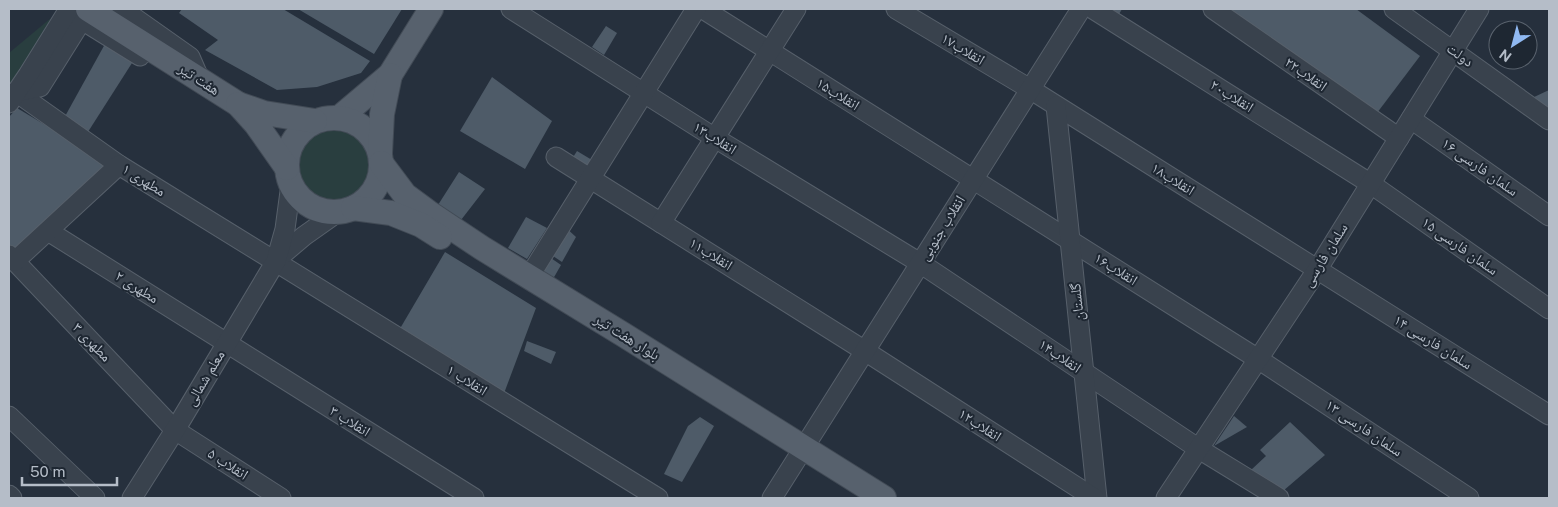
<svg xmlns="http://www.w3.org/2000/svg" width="1558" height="507" font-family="'Public Sans','Noto Naskh Arabic',sans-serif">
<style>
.green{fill:#293e3f}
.building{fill:#4e5b68}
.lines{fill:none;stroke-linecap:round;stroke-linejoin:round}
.minor-casing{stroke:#57606b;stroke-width:21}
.major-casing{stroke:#424b56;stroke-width:26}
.minor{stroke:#39424d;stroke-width:19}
.major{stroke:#57616d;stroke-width:24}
.labels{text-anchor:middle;stroke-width:4;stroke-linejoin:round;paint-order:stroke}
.street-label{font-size:15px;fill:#b5bdc8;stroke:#1e2732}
</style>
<rect width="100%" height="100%" fill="#26303d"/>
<g class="green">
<path d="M51,18l-42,74v-39z"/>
<circle cx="332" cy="164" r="41"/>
</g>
<g class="building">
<path d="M182,9h101l87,52 -9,12 -44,14 -40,3 -72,-40 13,-10 -39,-27z"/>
<path d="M298,9h104l-28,45z"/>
<path d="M1106,9h16l-4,7z"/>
<path d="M1230,9h126l64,47 -43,57z"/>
<path d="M606,26l11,7 -13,22 -12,-8z"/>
<path d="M105,44l27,19 -46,72 -23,-15z"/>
<path d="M492,77l60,44 -27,48 -65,-38z"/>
<path d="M1549,90v16l-3,2 -14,-10z"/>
<path d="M17,108l93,56 -94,89 -7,-7v-129z"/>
<path d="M577,151l15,9 -8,11 -14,-9z"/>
<path d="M459,172l26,17 -24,31 -23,-15z"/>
<path d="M526,217l21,11 -20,31 -19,-11z"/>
<path d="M564,226l12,11 -14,25 -15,-10z"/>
<path d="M445,252l91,56 -33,88 -105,-64z"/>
<path d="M548,256l13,9 -8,14 -16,-10z"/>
<path d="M527,341l29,11 -5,12 -27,-13z"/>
<path d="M1234,416l13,11 -33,19z"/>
<path d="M700,417l14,9 -32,56 -18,-8 24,-48z"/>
<path d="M1290,422l35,33 -42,36 -32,-21 15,-14 -6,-6z"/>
</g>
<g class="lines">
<defs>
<g id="minor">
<path d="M122,9l68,48 10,23 -4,-1"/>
<path d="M511,9l204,129 205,125 279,186 80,49"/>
<path d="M703,9l555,350 211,139"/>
<path d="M896,9l134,80 519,326"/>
<path d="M1093,9l278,175 178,125"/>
<path d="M1213,9l186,129"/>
<path d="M1394,9l155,111"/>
<path d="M16,92l103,73 539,333"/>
<path d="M16,92l24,-5 42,-67 58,36"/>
<path d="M9,103l19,-28 41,-66"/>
<path d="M1056,106l41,392"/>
<path d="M1411,119l138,97"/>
<path d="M556,157l309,194 229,147"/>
<path d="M661,223l135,-214"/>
<path d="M48,231l426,267"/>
<path d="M9,255l166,175 106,68"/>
<path d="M278,258l26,-22 34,-24"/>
<path d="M15,261l104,-96"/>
<path d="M529,277l167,-268"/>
<path d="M9,416l86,82"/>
<path d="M9,495l3,3"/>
<path d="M132,498l43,-68 101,-169 9,-32 6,-45"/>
<path d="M772,498l309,-489"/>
<path d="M1166,498l151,-228 162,-261"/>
</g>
<g id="major">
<path d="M88,9l150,95"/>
<path d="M339,118l51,-43 41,-66"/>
<circle cx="334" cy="165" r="47"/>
<path d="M380,153l2,-39 8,-39"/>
<path d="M381,163l24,32 23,17 54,36 142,87 260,163"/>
<path d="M287,168l-31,-44 -18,-20 26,9 51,8"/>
<path d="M353,208l38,5 30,12 19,12"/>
</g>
</defs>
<use href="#minor" class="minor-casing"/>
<use href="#major" class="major-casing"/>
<use href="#minor" class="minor"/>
<use href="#major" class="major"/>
</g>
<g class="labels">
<g class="street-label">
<text transform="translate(963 49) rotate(31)" y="5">انقلاب۱۷</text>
<text transform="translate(1460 55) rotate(36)" y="5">دولت</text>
<text transform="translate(1306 74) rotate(35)" y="5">انقلاب۲۲</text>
<text transform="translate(199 79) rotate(33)" y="5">هفت تیر</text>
<text transform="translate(838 94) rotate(32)" y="5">انقلاب۱۵</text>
<text transform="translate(1232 96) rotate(32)" y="5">انقلاب۲۰</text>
<text transform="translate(715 138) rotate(32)" y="5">انقلاب۱۳</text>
<text transform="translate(1480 167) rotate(35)" y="5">سلمان فارسی ۱۶</text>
<text transform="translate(1173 179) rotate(32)" y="5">انقلاب۱۸</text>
<text transform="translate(144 180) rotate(32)" y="5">مطهری ۱</text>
<text transform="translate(942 228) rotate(-58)" y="5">انقلاب جنوبی</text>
<text transform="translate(1460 246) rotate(35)" y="5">سلمان فارسی ۱۵</text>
<text transform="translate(711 254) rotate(32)" y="5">انقلاب۱۱</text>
<text transform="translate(1325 255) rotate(-58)" y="5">سلمان فارسی</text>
<text transform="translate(1116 269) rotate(32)" y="5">انقلاب۱۶</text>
<text transform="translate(137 287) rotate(32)" y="5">مطهری ۲</text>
<text transform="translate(1077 302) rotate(-96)" y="5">گلستان</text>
<text transform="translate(627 337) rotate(32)" y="5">بلوار هفت تیر</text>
<text transform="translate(92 342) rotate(46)" y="5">مطهری ۳</text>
<text transform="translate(1433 342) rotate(32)" y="5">سلمان فارسی ۱۴</text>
<text transform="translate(1060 356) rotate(34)" y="5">انقلاب۱۴</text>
<text transform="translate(205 378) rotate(-59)" y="5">معلم شمالی</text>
<text transform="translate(467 380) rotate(32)" y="5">انقلاب ۱</text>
<text transform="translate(350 421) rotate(32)" y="5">انقلاب ۳</text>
<text transform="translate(980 425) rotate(33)" y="5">انقلاب۱۲</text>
<text transform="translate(1364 428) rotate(34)" y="5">سلمان فارسی ۱۳</text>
<text transform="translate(228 464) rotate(33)" y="5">انقلاب ۵</text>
</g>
</g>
<rect width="1558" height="507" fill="none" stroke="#b5bdc8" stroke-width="20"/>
<g transform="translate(1513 45) rotate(216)"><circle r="24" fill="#1e2732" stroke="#5a636e"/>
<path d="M0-4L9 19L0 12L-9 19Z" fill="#90b9f2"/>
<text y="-8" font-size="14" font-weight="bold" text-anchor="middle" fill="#b5bdc8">N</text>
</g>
<path d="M22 477v8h95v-8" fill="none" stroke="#b5bdc8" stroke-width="2.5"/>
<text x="30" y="477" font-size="15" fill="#b5bdc8" stroke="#1e2732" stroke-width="4" paint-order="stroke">50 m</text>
</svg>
